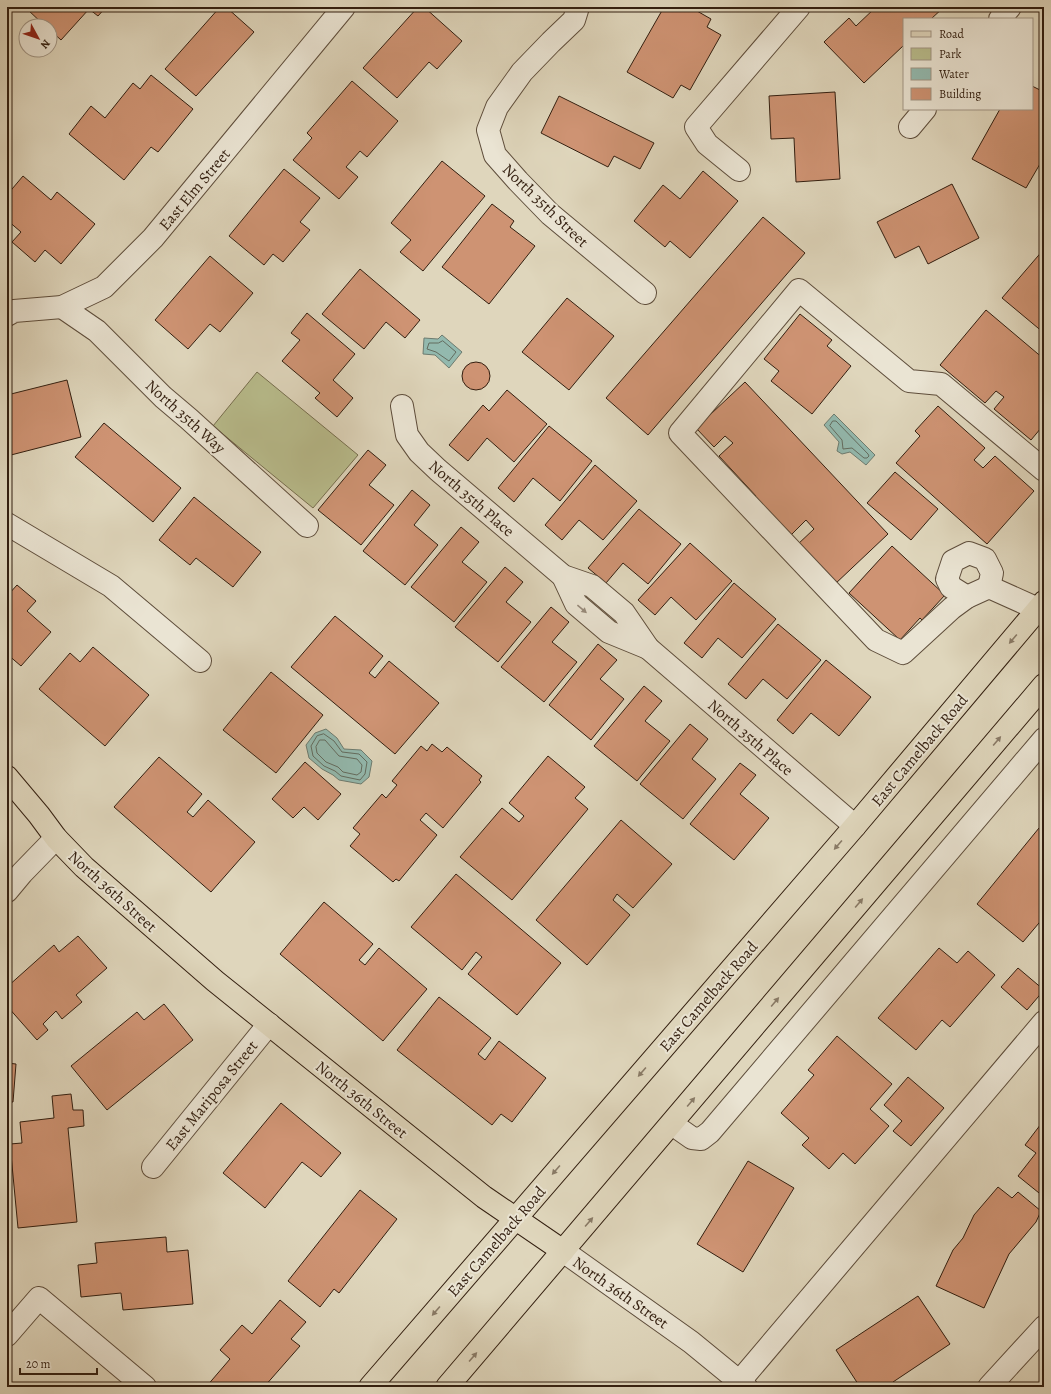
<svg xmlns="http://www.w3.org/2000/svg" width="1051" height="1394" font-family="Alegreya,serif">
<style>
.green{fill:#b8bc8c;stroke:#766e4e}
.water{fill:#93b9ae;stroke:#6d7b6f}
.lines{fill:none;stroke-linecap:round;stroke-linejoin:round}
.shore{stroke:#636c5f;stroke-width:1}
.building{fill:#ce9373;stroke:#331f10}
.minor-casing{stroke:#5e4d3b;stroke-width:24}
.major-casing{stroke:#331f10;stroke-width:24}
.minor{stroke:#eae4d3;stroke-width:22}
.major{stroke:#dfd6bc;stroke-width:22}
.oneway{fill:#988b7b}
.oneway2{fill:#897a66}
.labels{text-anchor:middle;stroke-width:4;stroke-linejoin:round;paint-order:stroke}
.street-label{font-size:16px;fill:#331f10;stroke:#eae4d3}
</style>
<rect width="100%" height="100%" fill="#dfd6bc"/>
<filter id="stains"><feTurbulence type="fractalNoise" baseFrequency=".005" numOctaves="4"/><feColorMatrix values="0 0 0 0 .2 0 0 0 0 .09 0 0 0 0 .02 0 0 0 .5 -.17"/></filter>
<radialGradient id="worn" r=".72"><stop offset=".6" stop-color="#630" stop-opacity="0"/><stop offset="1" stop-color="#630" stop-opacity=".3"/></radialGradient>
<path class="green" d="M257,372l101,83 -45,53 -100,-82z"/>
<g class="water">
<path d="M442,335l20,17 -13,16 -14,-13 -12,-1 1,-16 14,1z"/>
<path d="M834,414l41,41 -9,10 -16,-13 -8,2 -5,-3 2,-9 -15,-17z"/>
<path d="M326,729l11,9 7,11 17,1 11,11 -3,16 -8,7 -22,-4 -6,-5 -11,-6 -13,-11 -3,-13 9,-12z"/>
</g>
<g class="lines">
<g class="shore">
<path d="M443,341l13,11 -7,9 -13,-9 -9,-3 2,-6h9z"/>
<path d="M833,421h3l32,33 1,2 -2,2h-3l-12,-10 -9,1 -1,-9 -12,-14z"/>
<path d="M324,734l10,7 8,11 17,2 8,8 -2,12 -5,6 -19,-4 -6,-5 -11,-5 -11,-10 -2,-10 6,-10z"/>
<path d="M320,740h5l14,16 18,3 5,6 -1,7 -4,3 -14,-3 -5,-5 -12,-5 -9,-9 -1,-6z"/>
</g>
</g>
<g class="building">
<path d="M29,7h77l-8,9 -9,-7 -28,31 -11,-10v-4h-5l-18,-17z"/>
<path d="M220,7h6l28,25 -58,64 -31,-27z"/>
<path d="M418,7h6l38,34 -25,28 -8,-7 -32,36 -34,-30z"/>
<path d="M664,7h26l21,12 -4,8 14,8 -31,55 -9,-5 -8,13 -46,-26z"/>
<path d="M876,7h68l-13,12h-27v26l-40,38 -40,-41 25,-24 7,8z"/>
<path d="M151,75l42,34 -35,43 -7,-5 -27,33 -55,-46 22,-28 14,12 28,-35 7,6z"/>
<path d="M352,81l46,40 -31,36 -7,-6 -14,16 12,10 -19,22 -46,-39 19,-22 -5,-5z"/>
<path d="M1032,86l12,6v65l-18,31 -54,-29 28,-50h32z"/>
<path d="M835,92l5,87 -44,3 -2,-44 -23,1 -2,-43z"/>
<path d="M559,96l95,47 -14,26 -26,-13 -6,11 -67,-34z"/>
<path d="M442,161l43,35 -62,75 -23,-19 11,-12 -20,-17z"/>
<path d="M284,169l36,29 -20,24 10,8 -27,32 -10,-8 -9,11 -35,-29z"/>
<path d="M703,171l35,30 -48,57 -20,-17 -5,6 -31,-26 29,-36 17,14z"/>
<path d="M23,176l28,24 6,-8 38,32 -34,40 -16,-14 -10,12 -23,-20 9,-10 -14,-12v-25z"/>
<path d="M952,184l27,54 -51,26 -9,-18 -24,12 -18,-36z"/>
<path d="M492,204l22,17 -4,6 25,19 -46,58 -47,-37z"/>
<path d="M763,217l42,36 -157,182 -42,-37z"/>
<path d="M1044,249v84l-42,-35z"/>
<path d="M210,256l43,37 -33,39 -10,-8 -22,25 -33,-29z"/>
<path d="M360,269l60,51 -15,18 -19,-16 -22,27 -42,-35z"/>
<path d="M567,298l47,38 -45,54 -47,-38z"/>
<path d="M986,310l58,49v71l-3,-2 -10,12 -37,-31 10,-12 -8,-6 -11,12 -45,-38z"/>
<path d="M307,313l48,41 -22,26 20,18 -16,19 -22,-19 5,-5 -38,-32 18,-21 -9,-7z"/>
<path d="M800,314l32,26 -5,6 24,20 -39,48 -41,-33 8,-10 -15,-12z"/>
<circle cx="476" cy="376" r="14"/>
<path d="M67,380l14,57 -74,19v-61z"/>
<path d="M745,382l143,152 -54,51 -37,-40 17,-16 -8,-9 -15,15 -36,-38 1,-1 -37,-40 14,-13 -8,-7 -11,11 -18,-19z"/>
<path d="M507,390l40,34 -33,38 -27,-24 -19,23 -19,-16 34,-40 6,6z"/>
<path d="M938,406l47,42 -11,12 9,8 12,-12 39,35 -47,53 -91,-81 24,-27 -5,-5z"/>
<path d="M104,423l77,65 -28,34 -78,-65z"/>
<path d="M549,426l43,35 -32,40 -27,-23 -19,24 -16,-14z"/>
<path d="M368,450l18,15 -17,20 25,20 -33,40 -43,-35z"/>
<path d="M595,465l42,36 -34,39 -24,-20 -17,20 -17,-15z"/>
<path d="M895,472l43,37 -27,31 -44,-37z"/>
<path d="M412,490l18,15 -16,20 24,20 -33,40 -42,-34z"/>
<path d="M194,497l67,55 -28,35 -37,-29 -6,7 -31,-25z"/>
<path d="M639,509l42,35 -33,40 -25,-21 -17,20 -18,-15z"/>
<path d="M461,527l18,15 -17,20 25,20 -33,40 -43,-35z"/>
<path d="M690,543l42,38 -36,39 -25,-23 -16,18 -17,-15z"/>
<path d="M892,546l53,49 -23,25 -2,-2 -20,22 -51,-47z"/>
<path d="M505,567l18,15 -17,20 25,20 -33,40 -43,-35z"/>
<path d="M734,583l42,36 -34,39 -24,-20 -16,20 -18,-15z"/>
<path d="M17,585l19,16 -9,10 24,21 -30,34 -14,-12v-60l1,1z"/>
<path d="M551,607l18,15 -17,20 25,20 -33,40 -43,-35z"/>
<path d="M335,616l48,40 -14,17 6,5 14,-17 50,42 -44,51 -104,-87z"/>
<path d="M778,624l43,36 -34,39 -24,-20 -17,20 -18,-15z"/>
<path d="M598,644l19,16 -17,19 24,20 -33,41 -42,-35z"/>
<path d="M93,647l56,48 -44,51 -66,-57 31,-36 10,9z"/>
<path d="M826,660l45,37 -32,39 -28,-23 -18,21 -16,-14z"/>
<path d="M271,672l52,43 -47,58 -53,-43z"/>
<path d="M644,686l18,15 -17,20 25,20 -33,40 -43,-35z"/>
<path d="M690,724l18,15 -16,20 24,20 -33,40 -43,-35z"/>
<path d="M432,744l10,8 5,-5 35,29 -3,4 2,2 -38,46 -17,-15 -6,7 17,15 -38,46 -3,-2 -3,3 -43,-36 10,-12 -7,-6 29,-34 4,4 11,-13 -5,-4 29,-35 6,5z"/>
<path d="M548,756l37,31 -10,11 13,11 -76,91 -52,-43 42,-49 17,14 5,-6 -15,-13z"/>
<path d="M159,757l43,37 -15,18 6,5 15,-17 47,42 -44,50 -97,-85z"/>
<path d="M305,762l36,32 -23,26 -14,-13 -11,11 -21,-19z"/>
<path d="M740,763l16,12 -16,19 29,24 -35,42 -44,-36z"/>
<path d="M621,820l51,44 -39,44 -16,-14 -4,6 17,15 -43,50 -51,-45z"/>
<path d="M1039,828l5,4v85l-21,25 -46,-38z"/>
<path d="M456,874l105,89 -44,52 -49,-41 14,-17 -6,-5 -14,18 -51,-43z"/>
<path d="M324,902l49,42 -14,16 6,5 14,-17 48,41 -44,52 -103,-87z"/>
<path d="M78,936l29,32 -31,27 6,7 -20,17 -6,-8 -13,13 5,6 -11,10 -30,-34v-19l47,-42 5,7z"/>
<path d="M939,948l18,15 11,-12 27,24 -45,52 -8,-7 -26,30 -38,-32z"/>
<path d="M1018,968l26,22 -17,20 -26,-23z"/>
<path d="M439,997l52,41 -13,16 7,6 14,-19 47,37 -34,44 -11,-8 -9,11 -95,-75z"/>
<path d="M164,1004l29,36 -86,70 -36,-44 66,-54 7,8z"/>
<path d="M837,1036l55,48 -22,25 19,17 -34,38 -12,-11 -14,16 -27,-24 7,-7 -28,-25 33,-38 -6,-5z"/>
<path d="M7,1063l9,1 -3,38h-6z"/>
<path d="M908,1077l36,31 -33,38 -18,-15 9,-10 -18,-16z"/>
<path d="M71,1094l2,16h10l1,16 -16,2 9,94 -59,6 -8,-84 12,-1 -2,-21 34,-4 -2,-22z"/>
<path d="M281,1103l60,50 -20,24 -19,-15 -37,46 -42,-35z"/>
<path d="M1044,1120v77l-26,-21 18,-23 -11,-8z"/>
<path d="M748,1161l46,27 -51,84 -46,-28z"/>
<path d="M998,1187l14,11 6,-6 23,19 -5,11 -27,32 -25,54 -48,-22 17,-36 10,-12 11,-23z"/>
<path d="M360,1190l37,29 -58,74 -5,-4 -14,18 -32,-26z"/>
<path d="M166,1237l1,15 21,-2 5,54 -70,6 -2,-17 -40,4 -3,-32 19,-2 -2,-20z"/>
<path d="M918,1296l32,48 -57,38 3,5h-36l-24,-37z"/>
<path d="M280,1300l26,22 -15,17 9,7 -36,41h-58l24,-28 -10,-9 22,-25 10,9z"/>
</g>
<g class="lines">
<defs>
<g id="minor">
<path d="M578,7l-4,13 -23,22 -29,30 -25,35 -9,23 7,25 23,26 32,33 95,79"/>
<path d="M1000,19l10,-12"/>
<path d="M910,127l15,-18"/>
<path d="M739,170l-32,-26 -11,-17 103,-120"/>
<path d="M62,307l35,24 66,66 26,22 118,107"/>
<path d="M7,315l7,-4 48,-4 42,-20 49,-49 191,-231"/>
<path d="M402,406l5,29 12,17 19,18 125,106 29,10 32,27 24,35 207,178"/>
<path d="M7,524l104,62 89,75"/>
<path d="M563,576l13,28 33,28 39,16"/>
<path d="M967,597l-16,-10 -4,-8 6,-18 16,-8 16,6 7,14 -3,14"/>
<path d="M1038,609l-49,-22 -22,10 -15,11 -49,45 -27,-13 -196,-207 119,-143 110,91 32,3 103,86"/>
<path d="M7,891l15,-18 34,-35"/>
<path d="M672,1124l20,14 9,1 9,-7 334,-393"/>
<path d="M153,1167l116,-143"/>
<path d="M563,1251l128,91 55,45"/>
<path d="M7,1335l32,-37 106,89"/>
<path d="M739,1382l305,-360"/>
<path d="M989,1387l55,-60"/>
</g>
<g id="major">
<path d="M7,777l32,38 17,23 28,29 131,114 269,216 79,54"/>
<path d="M370,1387l485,-561 189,-224"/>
<path d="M447,1387l597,-702"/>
</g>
</defs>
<use href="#minor" class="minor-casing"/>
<use href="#major" class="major-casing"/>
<use href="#minor" class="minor"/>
<use href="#major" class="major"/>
</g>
<defs><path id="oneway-solid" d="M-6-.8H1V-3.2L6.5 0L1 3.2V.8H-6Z"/></defs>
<use class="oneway" href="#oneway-solid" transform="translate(582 609) rotate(40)"/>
<g class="oneway2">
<use href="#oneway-solid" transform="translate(1013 639) rotate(130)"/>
<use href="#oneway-solid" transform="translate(997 741) rotate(-50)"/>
<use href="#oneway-solid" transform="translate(838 845) rotate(131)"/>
<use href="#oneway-solid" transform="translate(859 903) rotate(-50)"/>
<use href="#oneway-solid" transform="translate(775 1002) rotate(-50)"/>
<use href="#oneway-solid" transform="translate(642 1072) rotate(131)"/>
<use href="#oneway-solid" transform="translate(691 1102) rotate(-50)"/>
<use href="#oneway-solid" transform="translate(556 1170) rotate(131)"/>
<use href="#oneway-solid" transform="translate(589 1222) rotate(-49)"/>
<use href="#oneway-solid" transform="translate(436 1311) rotate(131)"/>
<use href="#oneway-solid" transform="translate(473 1357) rotate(-49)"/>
</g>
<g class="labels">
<g class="street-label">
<text transform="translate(194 189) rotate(-50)" y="6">East Elm Street</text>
<text transform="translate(546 205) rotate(44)" y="6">North 35th Street</text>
<text transform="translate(186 416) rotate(42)" y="6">North 35th Way</text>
<text transform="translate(472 498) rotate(41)" y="6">North 35th Place</text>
<text transform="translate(751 737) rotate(41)" y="6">North 35th Place</text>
<text transform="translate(919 750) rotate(-50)" y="6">East Camelback Road</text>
<text transform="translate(113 891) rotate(42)" y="6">North 36th Street</text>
<text transform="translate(708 996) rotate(-49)" y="6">East Camelback Road</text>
<text transform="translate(211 1095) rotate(-51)" y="6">East Mariposa Street</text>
<text transform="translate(362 1099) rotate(39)" y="6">North 36th Street</text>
<text transform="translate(496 1241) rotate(-49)" y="6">East Camelback Road</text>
<text transform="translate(621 1292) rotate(35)" y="6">North 36th Street</text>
</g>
</g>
<rect width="1051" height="1394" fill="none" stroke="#dfd6bc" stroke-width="24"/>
<rect x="8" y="8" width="1035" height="1378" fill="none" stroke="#331f10" stroke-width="2"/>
<rect x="12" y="12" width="1027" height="1370" fill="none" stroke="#331f10"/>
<rect x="903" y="18" width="130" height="92" fill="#eae4d3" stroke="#a19585"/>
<rect x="911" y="31" width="20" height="6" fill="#dfd6bc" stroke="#a19585"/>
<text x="939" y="38" font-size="12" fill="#331f10">Road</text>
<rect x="911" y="48" width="20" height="12" fill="#b8bc8c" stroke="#a19585"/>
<text x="939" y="58" font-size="12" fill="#331f10">Park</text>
<rect x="911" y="68" width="20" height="12" fill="#93b9ae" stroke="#a19585"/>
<text x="939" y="78" font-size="12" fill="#331f10">Water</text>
<rect x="911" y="88" width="20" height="12" fill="#ce9373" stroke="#a19585"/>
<text x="939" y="98" font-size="12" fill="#331f10">Building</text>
<g transform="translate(38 38) rotate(130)"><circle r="19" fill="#eae4d3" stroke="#a19585"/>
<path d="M0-3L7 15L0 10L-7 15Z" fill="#8f2418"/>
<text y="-6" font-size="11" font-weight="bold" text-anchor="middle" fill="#331f10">N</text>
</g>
<path d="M20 1368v6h77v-6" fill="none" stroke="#331f10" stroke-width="2"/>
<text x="26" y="1368" font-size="12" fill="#331f10" stroke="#eae4d3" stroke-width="3" paint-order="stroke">20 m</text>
<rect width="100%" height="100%" filter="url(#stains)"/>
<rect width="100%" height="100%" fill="url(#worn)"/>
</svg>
